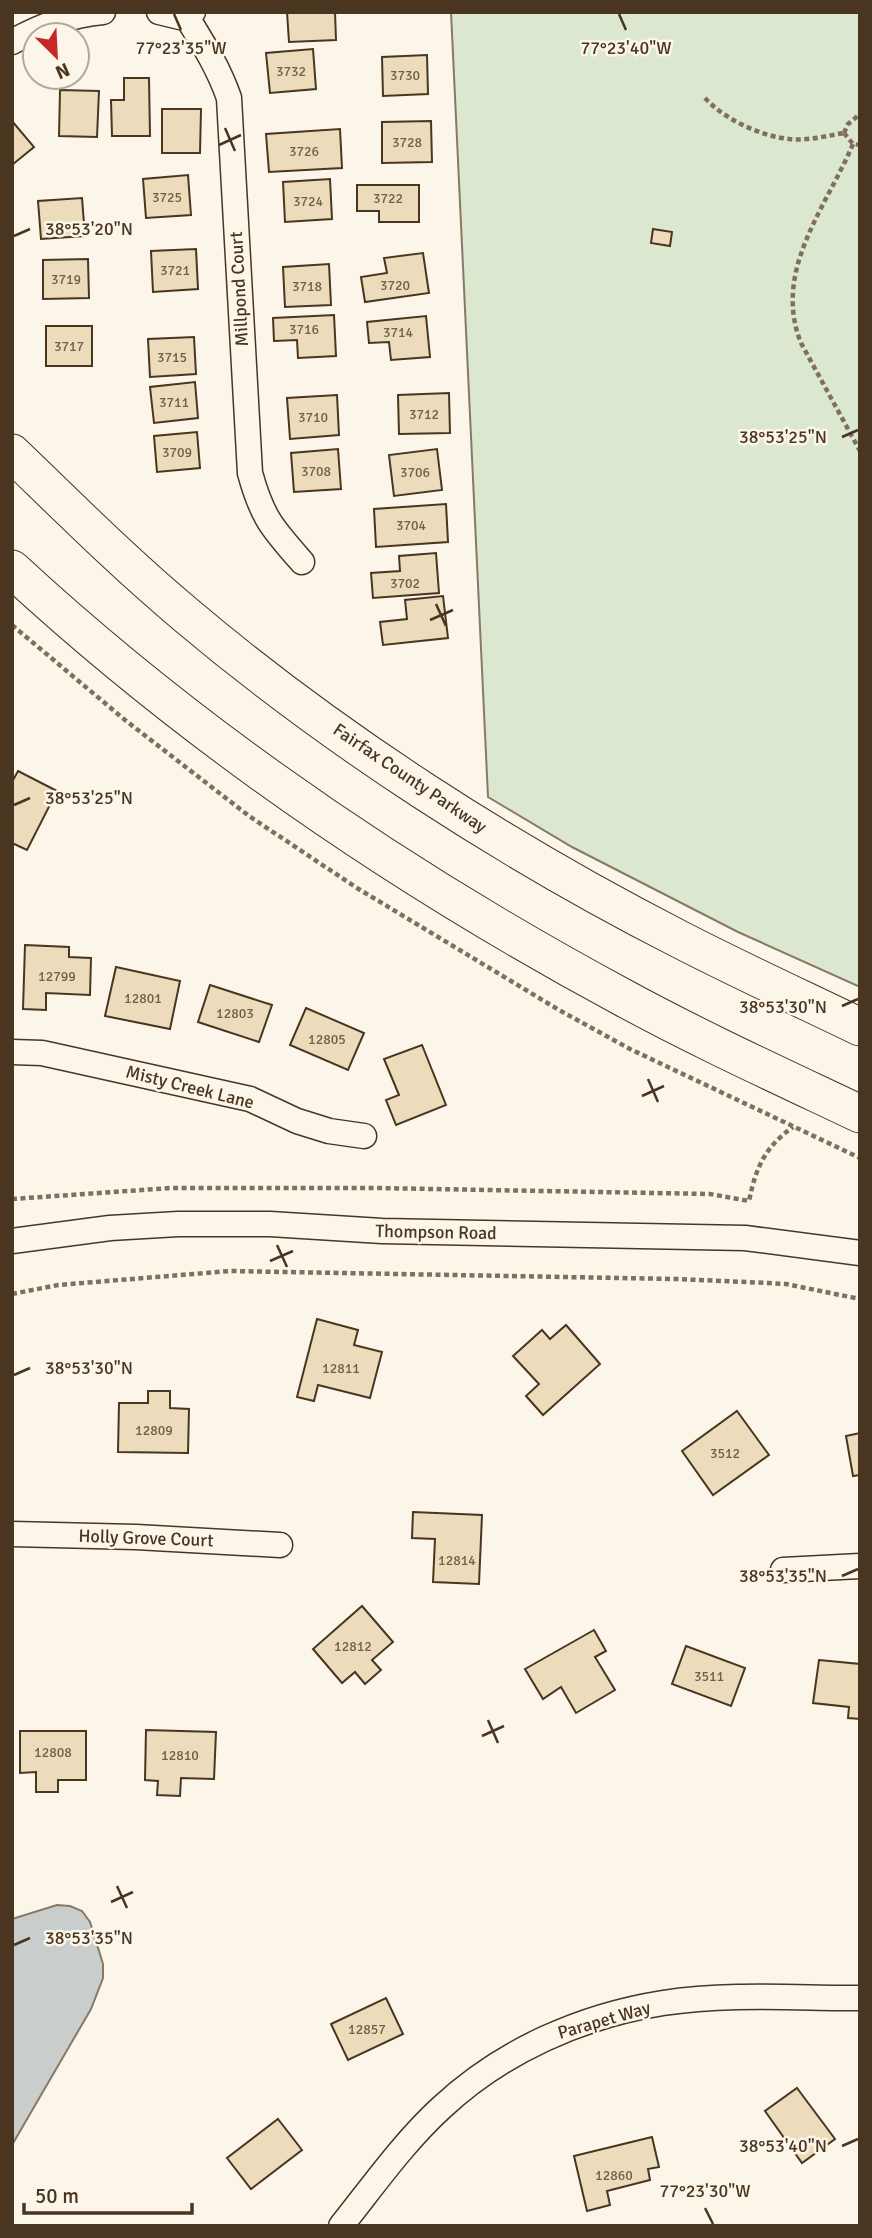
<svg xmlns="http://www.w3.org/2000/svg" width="872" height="2238" font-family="Signika,sans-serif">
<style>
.green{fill:#dce7d0;stroke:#887966;stroke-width:2}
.water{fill:#c9cecd;stroke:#887966;stroke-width:2}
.building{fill:#ecdcbc;stroke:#4a3520;stroke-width:2}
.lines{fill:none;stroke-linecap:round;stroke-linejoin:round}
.minor-casing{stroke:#4a3520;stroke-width:27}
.highway-casing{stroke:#4a3520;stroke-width:39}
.path{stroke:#7f6f5c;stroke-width:4.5;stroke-dasharray:5 3.5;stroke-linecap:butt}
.minor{stroke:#fbf6e9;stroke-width:24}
.highway{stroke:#fbf6e9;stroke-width:37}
.ticks{fill:none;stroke:#4a3520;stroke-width:2.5}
.labels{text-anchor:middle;stroke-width:5;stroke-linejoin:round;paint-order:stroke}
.number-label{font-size:14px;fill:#725f47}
.street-label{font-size:18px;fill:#4a3520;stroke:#fbf6e9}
.ticks-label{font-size:18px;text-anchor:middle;fill:#4a3520;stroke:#fbf6e9;stroke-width:5;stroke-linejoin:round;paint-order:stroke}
</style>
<rect width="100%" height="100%" fill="#fbf6e9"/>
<path class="green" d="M451,12h409v975l-122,-55 -166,-85 -84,-50z"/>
<path class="water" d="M57,1905l13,1 12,5 8,11 13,42v14l-12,31 -79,136v-226z"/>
<g class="building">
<path d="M287,12h48l1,28 -47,2z"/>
<path d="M313,49l3,40 -46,4 -4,-40z"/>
<path d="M427,55l1,39 -45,2 -1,-39z"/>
<path d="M124,78h25l1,58h-38l-1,-36h13z"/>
<path d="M60,90l39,1 -2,46 -38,-1z"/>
<path d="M162,109h39l-1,44h-38z"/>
<path d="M12,121l22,26 -22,18z"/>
<path d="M431,121l1,41 -50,1v-41z"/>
<path d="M340,129l2,39 -73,4 -3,-38z"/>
<path d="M188,175l3,40 -45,3 -3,-39z"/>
<path d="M330,179l2,40 -47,3 -2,-40z"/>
<path d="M357,185h62v37h-40v-11h-22z"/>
<path d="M82,198l3,38 -44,3 -3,-38z"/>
<path d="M653,229l19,3 -2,14 -19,-3z"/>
<path d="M196,249l2,40 -45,3 -2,-41z"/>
<path d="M423,253l6,40 -64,9 -4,-25 26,-4 -3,-15z"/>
<path d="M88,259l1,39 -46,1v-39z"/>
<path d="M329,264l2,41 -46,2 -2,-40z"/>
<path d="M334,315l2,41 -38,2 -1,-18 -23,1 -1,-23z"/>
<path d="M426,316l4,41 -39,3 -2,-18 -20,1 -2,-21z"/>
<rect x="46" y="326" width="46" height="40"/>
<path d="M194,337l2,37 -46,3 -2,-38z"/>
<path d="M195,382l3,36 -44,5 -4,-36z"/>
<path d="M449,393l1,40 -51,1 -1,-39z"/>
<path d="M337,395l2,40 -49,4 -3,-41z"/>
<path d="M197,432l3,36 -43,4 -3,-36z"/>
<path d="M338,449l3,40 -47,3 -3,-39z"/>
<path d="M437,449l5,41 -48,6 -5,-41z"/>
<path d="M446,504l2,38 -72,5 -2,-38z"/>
<path d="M436,553l3,40 -66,5 -2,-25 29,-2 -1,-15z"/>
<path d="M443,596l5,42 -65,7 -3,-23 27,-3 -2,-19z"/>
<path d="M18,771l39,20 -30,59 -15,-7v-61z"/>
<path d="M25,945l44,2v10l22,1 -1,37 -44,-2v17l-23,-1z"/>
<path d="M116,967l64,14 -10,48 -65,-13z"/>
<path d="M210,985l62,20 -13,37 -61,-20z"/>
<path d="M306,1008l58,25 -16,37 -58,-25z"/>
<path d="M422,1045l24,60 -50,20 -10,-25 13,-5 -15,-36z"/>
<path d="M317,1319l41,11 -4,15 28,7 -12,46 -52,-13 -4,16 -17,-4z"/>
<path d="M566,1325l34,39 -57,51 -17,-19 13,-12 -26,-28 29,-26 8,9z"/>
<path d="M148,1391h22v17l19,1 -1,44 -70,-1 1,-49h29z"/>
<path d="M737,1411l32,44 -56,40 -31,-44z"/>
<path d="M860,1433v42l-7,1 -7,-40z"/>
<path d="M413,1512l69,3 -3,69 -46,-2 2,-43 -23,-1z"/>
<path d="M362,1606l31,36 -21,18 9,10 -16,14 -10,-12 -13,11 -29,-34z"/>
<path d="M594,1630l12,21 -11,6 20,33 -39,23 -15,-26 -18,12 -18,-30z"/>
<path d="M686,1646l59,22 -14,38 -59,-22z"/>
<path d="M819,1660l41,4v55l-12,-1 1,-11 -36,-4z"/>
<path d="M146,1730l70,2 -2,47 -33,-1 -1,18 -23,-1 1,-14 -13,-1z"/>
<path d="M20,1731h66v49h-28v12h-22v-20l-16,1z"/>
<path d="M386,1998l17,36 -55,26 -17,-36z"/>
<path d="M797,2088l38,51 -33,24 -37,-52z"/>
<path d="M278,2119l24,31 -51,39 -24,-31z"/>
<path d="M652,2137l7,30 -11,2 2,11 -43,11 3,14 -23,6 -13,-55z"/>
</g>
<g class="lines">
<defs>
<g id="minor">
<path d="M159,12l29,7"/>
<path d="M193,12l-5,7c16,26 31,50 41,79l21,375c12,44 22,55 52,89"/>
<path d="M12,42c28,-16 59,-27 91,-30"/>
<path d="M12,1052l30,1 208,46 47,22 32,10 35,5"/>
<path d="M12,1241l98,-13 68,-4h92l112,7 363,7 115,15"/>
<path d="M12,1534l124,3 144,8"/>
<path d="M783,1570l77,-4"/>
<path d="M341,2226c32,-40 62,-83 100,-118 61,-57 140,-92 222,-105 65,-10 132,-5 197,-5"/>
</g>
<g id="highway">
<path d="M12,453c57,55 113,111 174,162 148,125 321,236 493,324 60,31 121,59 181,88"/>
<path d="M12,569c183,169 391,310 610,428 77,42 158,79 238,117"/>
</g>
</defs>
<use href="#minor" class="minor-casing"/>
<use href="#highway" class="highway-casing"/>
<g class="path">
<path d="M705,98c19,21 55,38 84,41 18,2 37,-3 55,-6"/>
<path d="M844,133l4,-9 12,-10"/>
<path d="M844,133l9,11 7,1"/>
<path d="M853,144c-27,64 -81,127 -52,199l59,108"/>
<path d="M12,625l113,95 124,96 108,72 202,122 71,39 230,109"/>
<path d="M12,1199l159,-11h207l332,6 39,7c7,-34 16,-54 44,-74"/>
<path d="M12,1294l46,-9 172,-14 446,8 92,4 18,1 74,15"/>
</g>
<use href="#minor" class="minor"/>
<use href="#highway" class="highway"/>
</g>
<path class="ticks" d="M174,14l7,16M619,14l7,16M225,128l10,23M219,145l22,-10M14,236l16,-7M842,437l16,-7M436,604l10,22M430,620l23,-10M14,805l16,-7M842,1006l16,-7M648,1079l10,23M642,1096l22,-10M277,1245l10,22M270,1261l23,-10M14,1375l16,-7M842,1576l16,-7M488,1720l10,23M482,1736l22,-10M117,1886l10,22M111,1902l22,-10M14,1945l16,-7M842,2146l16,-7M705,2208l8,16"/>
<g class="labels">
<g class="number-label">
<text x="291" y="76">3732</text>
<text x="405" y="80">3730</text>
<text x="407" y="147">3728</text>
<text x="304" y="156">3726</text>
<text x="167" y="202">3725</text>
<text x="388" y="203">3722</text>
<text x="308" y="206">3724</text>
<text x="175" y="275">3721</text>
<text x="66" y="284">3719</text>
<text x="395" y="290">3720</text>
<text x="307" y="291">3718</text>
<text x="304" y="334">3716</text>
<text x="398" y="337">3714</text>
<text x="69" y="351">3717</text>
<text x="172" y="362">3715</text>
<text x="174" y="407">3711</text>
<text x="424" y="419">3712</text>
<text x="313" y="422">3710</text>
<text x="177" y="457">3709</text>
<text x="316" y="476">3708</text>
<text x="415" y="477">3706</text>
<text x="411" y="530">3704</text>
<text x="405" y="588">3702</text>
<text x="57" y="981">12799</text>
<text x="143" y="1003">12801</text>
<text x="235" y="1018">12803</text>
<text x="327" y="1044">12805</text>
<text x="341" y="1373">12811</text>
<text x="154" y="1435">12809</text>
<text x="725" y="1458">3512</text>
<text x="457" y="1565">12814</text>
<text x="353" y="1651">12812</text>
<text x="709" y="1681">3511</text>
<text x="53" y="1757">12808</text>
<text x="180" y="1760">12810</text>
<text x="367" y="2034">12857</text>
<text x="614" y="2180">12860</text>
</g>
<g class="street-label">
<text transform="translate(239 289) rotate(-93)" y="6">Millpond Court</text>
<text transform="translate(410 778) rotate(34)" y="6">Fairfax County Parkway</text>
<text transform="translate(190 1087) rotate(14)" y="6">Misty Creek Lane</text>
<text transform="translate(436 1232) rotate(1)" y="6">Thompson Road</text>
<text transform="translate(146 1538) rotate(2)" y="6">Holly Grove Court</text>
<text transform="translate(604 2020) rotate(-16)" y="6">Parapet Way</text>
</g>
</g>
<g class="ticks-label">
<text x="181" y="54">77°23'35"W</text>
<text x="626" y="54">77°23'40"W</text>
<text x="89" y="235">38°53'20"N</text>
<text x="783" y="443">38°53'25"N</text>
<text x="89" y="804">38°53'25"N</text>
<text x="783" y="1013">38°53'30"N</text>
<text x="89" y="1374">38°53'30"N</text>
<text x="783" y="1582">38°53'35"N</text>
<text x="89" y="1944">38°53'35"N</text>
<text x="783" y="2152">38°53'40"N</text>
<text x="705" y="2197">77°23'30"W</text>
</g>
<rect width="872" height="2238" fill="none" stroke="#4a3520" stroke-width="28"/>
<g transform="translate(56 56) rotate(156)"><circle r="33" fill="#fbf6e9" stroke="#b4a999" stroke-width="2"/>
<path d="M0-5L12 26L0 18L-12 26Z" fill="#c62828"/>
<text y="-10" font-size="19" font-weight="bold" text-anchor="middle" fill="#4a3520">N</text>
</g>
<path d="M24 2203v10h168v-10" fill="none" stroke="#4a3520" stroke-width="3.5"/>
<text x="35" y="2203" font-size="21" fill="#4a3520" stroke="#fbf6e9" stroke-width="5" paint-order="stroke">50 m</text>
</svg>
